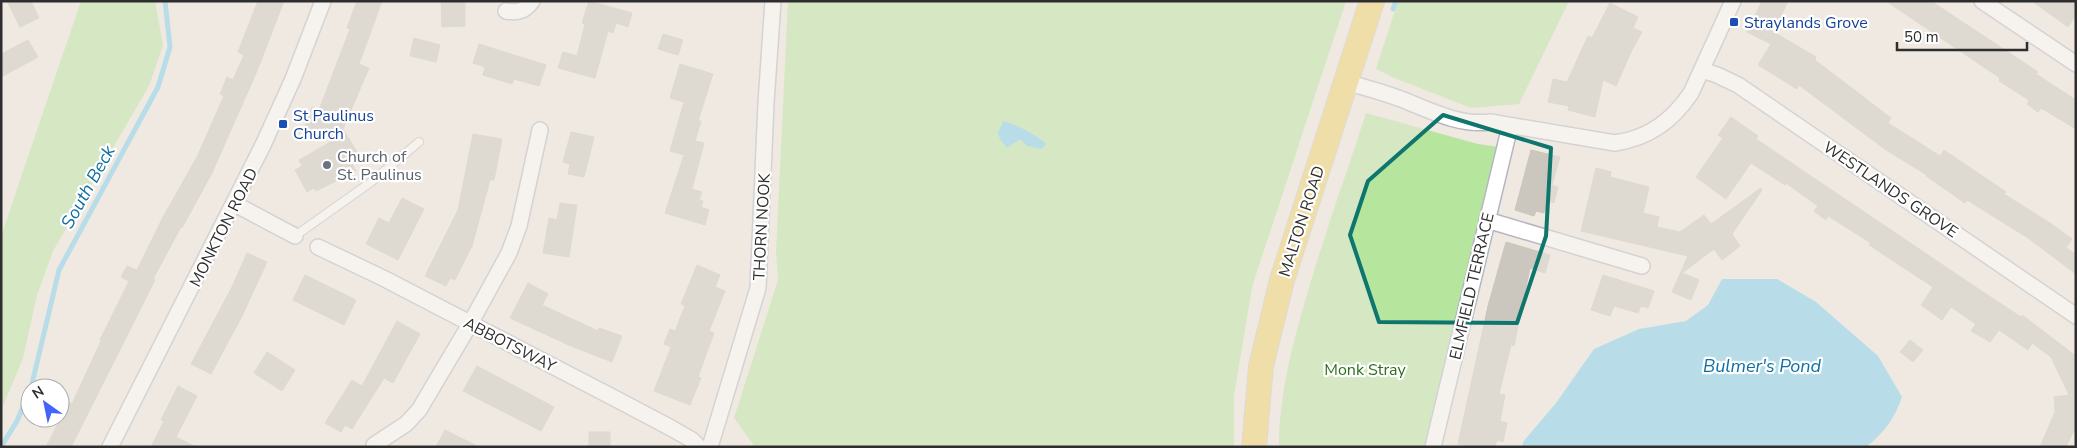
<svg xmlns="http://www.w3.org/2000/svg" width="2077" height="448" font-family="'Nunito Sans',sans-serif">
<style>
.green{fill:#b6e59e}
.water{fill:#75cff0}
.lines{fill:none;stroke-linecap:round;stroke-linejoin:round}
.stream{stroke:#75cff0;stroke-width:5}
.building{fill:#cbc7bf;stroke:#cbc5ba}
.service-casing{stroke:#b4b7c1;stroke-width:10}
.minor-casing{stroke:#b4b7c1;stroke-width:18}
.primary-casing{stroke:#c9c9c9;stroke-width:26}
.service{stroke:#fff;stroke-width:8}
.minor{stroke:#fff;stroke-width:15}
.primary{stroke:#f2d163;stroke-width:24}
.marked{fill:none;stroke:#0f766e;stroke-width:4;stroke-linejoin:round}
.transit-dot{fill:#1a4fb4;stroke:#fff;stroke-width:2}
.worship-dot{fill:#6b7280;stroke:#fff;stroke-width:2}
.labels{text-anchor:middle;stroke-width:4.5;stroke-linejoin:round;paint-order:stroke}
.transit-label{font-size:16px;fill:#164399;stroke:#fff;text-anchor:start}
.worship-label{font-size:16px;fill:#5b616d;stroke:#fff;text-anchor:start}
.street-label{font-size:16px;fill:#2e2e2e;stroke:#fff}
.park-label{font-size:16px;fill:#2c6e1b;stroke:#fff}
.water-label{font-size:18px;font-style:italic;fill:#0d6fa3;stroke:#fff}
</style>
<rect width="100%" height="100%" fill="#efe9e1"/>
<g class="green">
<path d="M81,1h74l8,44 -14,41 -96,165 -16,44 -14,63 -22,53v-175z"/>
<path d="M788,1h558l-94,286 -18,108v52h-479l-21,-29 44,-138 -2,-27z"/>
<path d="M1398,1h171l-50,103 -48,4 -79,-31 -16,-8z"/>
<path d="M1366,113l112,31 21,3 -75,300h-145c0,-51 13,-101 27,-149 18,-63 40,-123 60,-185z"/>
</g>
<g class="water">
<path d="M1003,121c9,1 38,16 43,23l-4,5 -15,-3 -7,-7 -13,9 -7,-9 -2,-6z"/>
<path d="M1722,279h55l39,23 62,54 24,41c-7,21 -18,36 -36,50h-344l1,-5 33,-39 38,-54 45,-20 47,-8 22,-16z"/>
</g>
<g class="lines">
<g class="stream">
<path d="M1393,9l3,-8"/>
<path d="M31,388l28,-118 99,-183 12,-40 -5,-46"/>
<path d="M1,447l16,-26 13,-31"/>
</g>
</g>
<g class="building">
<path d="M7,1h24l8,17 -19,9z"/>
<path d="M258,1h26l-27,70 -45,102 -30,55 -1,-1 -28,52 2,1 -84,167h-25l23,-45 3,2 29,-63 -1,-1 29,-59 -8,-4 6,-11 10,4 26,-53 34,-60 27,-61 -4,-2 7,-17 6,3 11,-25 -6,-3z"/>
<path d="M357,1h25l-23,63 10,4 -26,61 18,30 -9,5 4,7 -40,20 -2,-3 -7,4 -12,-22 7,-4 -3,-6 35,-20 -30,-12 8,-21 7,3 31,-81 -3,-1z"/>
<path d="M441,1h24v25l-23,1z"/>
<path d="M589,1l43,12 -4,14 -12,-4 -3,10 -5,-2 -13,47 -37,-10 5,-16 14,4 8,-32 -3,-1z"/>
<path d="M1762,1h26l-8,17 3,1 -11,23 5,-8 39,23 -1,3 76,58 -3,5 52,33 4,-6 62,42 -2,2 46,29 22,16 -6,9 10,6v20l-48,-36 -61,-38 -2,3 -39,-27 1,-1 -41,-25 -87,-65 -2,4 -39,-24 13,-21 -24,-12z"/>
<path d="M1886,1h45l107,71 -2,2 40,26v29l-35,-21 -3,4 -11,-8 2,-4 -30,-19 1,-3z"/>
<path d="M2032,1h44v14l-8,12z"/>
<path d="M1610,3l28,14 -5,11 9,4 -10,18 -16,36 -13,-6 -8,37 -27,-7 1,-4 -21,-4 5,-23 14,3 21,-46 4,2z"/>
<path d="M663,34l20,6 -5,15 -20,-6z"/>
<path d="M414,38l26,7 -4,17 -26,-6z"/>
<path d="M28,40l10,17 -37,20v-23z"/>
<path d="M479,44l67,21 -7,21 -25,-7 -2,5 -29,-9 2,-8 -12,-4z"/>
<path d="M680,64l33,10 -15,47h3l-6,20 9,2 -12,46 10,3 -3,8 4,1 -2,6 8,3 -4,15 -40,-12 19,-58 -14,-4 14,-49 -14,-4z"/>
<path d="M1731,117l27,19 -2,3 221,149 44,29 1,-2 54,41v70l-10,21h-26l15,-35 -1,-15 15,-2 -18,-38 -19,-14 -4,7 -29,-20 -9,12 -19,-11 5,-7 -25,-17 -9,13 -21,-15 12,-18 -64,-42 2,-2 -43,-27 -2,4 -12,-9 4,-5 -32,-23 -1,2 -34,-22 -25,36 -30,-22 27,-39 -5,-3z"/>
<path d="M571,132l23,5 -10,40 -16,-3 2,-10 -7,-2z"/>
<path d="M473,134l29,5 -8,41h-4l-18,66 -17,34 -5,-2 -4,8 -21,-10 33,-66z"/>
<path d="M1531,150l29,7 -8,28 6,2 -4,16 -6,-2 -4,12 -8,-2 -2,5 -19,-6z"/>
<path d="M1596,168l15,4 -1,5 39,10 -6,26 16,4 -2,10 23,5 24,-17 7,9 50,-36 1,2 -30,44 8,12 -18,14 -8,-11 -32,24 17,7 -8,20 -19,-8 16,-36 -107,-25z"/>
<path d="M402,198l22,11 -26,51 -32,-16 13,-26 10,5z"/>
<path d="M560,203l17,2 -8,52 -26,-4 6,-35 8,2z"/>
<path d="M1506,242l44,13 -5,18 -15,-5 -16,78 -3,-1 -12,49 6,1 -5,26 7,2 -4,19 -6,-2 -2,7h-22l-15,-3 30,-138z"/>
<path d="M247,253l20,9 -25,54 -31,58 -20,-10 41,-77z"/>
<path d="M697,265l23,10 -5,12 10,4 -16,40 5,2 -16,44 3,1 -11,27 -36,-14 17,-44 -7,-3 6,-15 5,2 10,-25 -4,-2z"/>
<path d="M305,275l51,25 -12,25 -51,-25z"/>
<path d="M1603,275l51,16 -6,17 -7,-2 -3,7 -24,-7 -4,10 -19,-6z"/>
<path d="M528,283l20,11 -6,11 56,26 1,-3 23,8 -10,26 -41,-16 -61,-28z"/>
<path d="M397,321l23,13 -27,49 -9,-5 -32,51 -7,-4 -4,7 -16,-9 27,-43 10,6z"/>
<path d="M1910,340l13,10 -10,12 -13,-10z"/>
<path d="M267,352l28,18 -13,21 -28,-18z"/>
<path d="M477,366l77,41 -13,24 -78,-40z"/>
<path d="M178,386l19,10 -21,41 20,10h-45l13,-26 -3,-1z"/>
<path d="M445,430l34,17h-43z"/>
<rect x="589" y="432" width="21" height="15"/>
</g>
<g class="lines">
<defs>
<path id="service" d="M295,236l76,-54 48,-40"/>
<g id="minor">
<path d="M1982,1l94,63"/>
<path d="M506,11c12,2 19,0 26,-10"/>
<path d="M1702,70l15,5 21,10 338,231"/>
<path d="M1345,82c19,5 37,10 56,17 28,11 58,27 89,23l125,21c34,-5 57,-22 76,-50l42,-92"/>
<path d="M235,204l60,32"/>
<path d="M1487,220l155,46"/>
<path d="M318,247l65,31 235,122 53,28 21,12 7,7"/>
<path d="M374,445l32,-21 13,-14 51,-86 39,-71 10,-27 21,-96"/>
<path d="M110,447l153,-302 30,-66 30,-78"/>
<path d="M710,447l48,-159 8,-185 7,-102"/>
<path d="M1433,447l77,-321"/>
</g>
<path id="primary" d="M1254,447l7,-81 21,-86 90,-279"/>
</defs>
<use href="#service" class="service-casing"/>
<use href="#minor" class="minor-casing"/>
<use href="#primary" class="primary-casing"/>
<use href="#service" class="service"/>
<use href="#minor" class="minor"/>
<use href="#primary" class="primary"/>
</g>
<path d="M0 0H2077V448H0ZM1443,115l108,33 -5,88 -29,87 -138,-1 -29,-87 18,-54z" fill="#efe9e1" fill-opacity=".55" fill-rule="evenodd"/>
<path class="marked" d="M1443,115l108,33 -5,88 -29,87 -138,-1 -29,-87 18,-54z"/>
<g class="transit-dot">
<rect x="1729" y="17" width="10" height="10" rx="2.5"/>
<rect x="278" y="119" width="10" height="10" rx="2.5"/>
</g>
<circle class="worship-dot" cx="327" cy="165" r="5"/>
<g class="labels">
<g class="transit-label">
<text x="1744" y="28">Straylands Grove</text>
<text x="293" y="121">St Paulinus<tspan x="293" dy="18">Church</tspan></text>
</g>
<g class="worship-label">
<text x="337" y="162">Church of<tspan x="337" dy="18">St. Paulinus</tspan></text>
</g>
<g class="street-label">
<text transform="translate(1891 189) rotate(34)" y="6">WESTLANDS GROVE</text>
<text transform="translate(1301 221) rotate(-72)" y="6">MALTON ROAD</text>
<text transform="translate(223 227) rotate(-63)" y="6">MONKTON ROAD</text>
<text transform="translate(761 227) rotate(-87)" y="6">THORN NOOK</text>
<text transform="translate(1471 286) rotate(-77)" y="6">ELMFIELD TERRACE</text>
<text transform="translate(510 344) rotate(27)" y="6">ABBOTSWAY</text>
</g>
<g class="park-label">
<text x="1365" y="375">Monk Stray</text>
</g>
<g class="water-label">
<text transform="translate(88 187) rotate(-61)" y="6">South Beck</text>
<text x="1762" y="372">Bulmer's Pond</text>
</g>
</g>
<rect width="2077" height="448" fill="none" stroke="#2e2e2e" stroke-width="5"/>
<g transform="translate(45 403) rotate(327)"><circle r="24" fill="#ffffff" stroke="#ababab"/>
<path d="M0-4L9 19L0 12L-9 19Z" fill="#4264fb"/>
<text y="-8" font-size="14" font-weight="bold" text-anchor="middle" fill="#2e2e2e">N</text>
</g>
<path d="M1897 42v8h130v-8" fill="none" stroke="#2e2e2e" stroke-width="2.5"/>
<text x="1904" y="42" font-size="15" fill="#2e2e2e" stroke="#ffffff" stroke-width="4" paint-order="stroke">50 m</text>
</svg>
